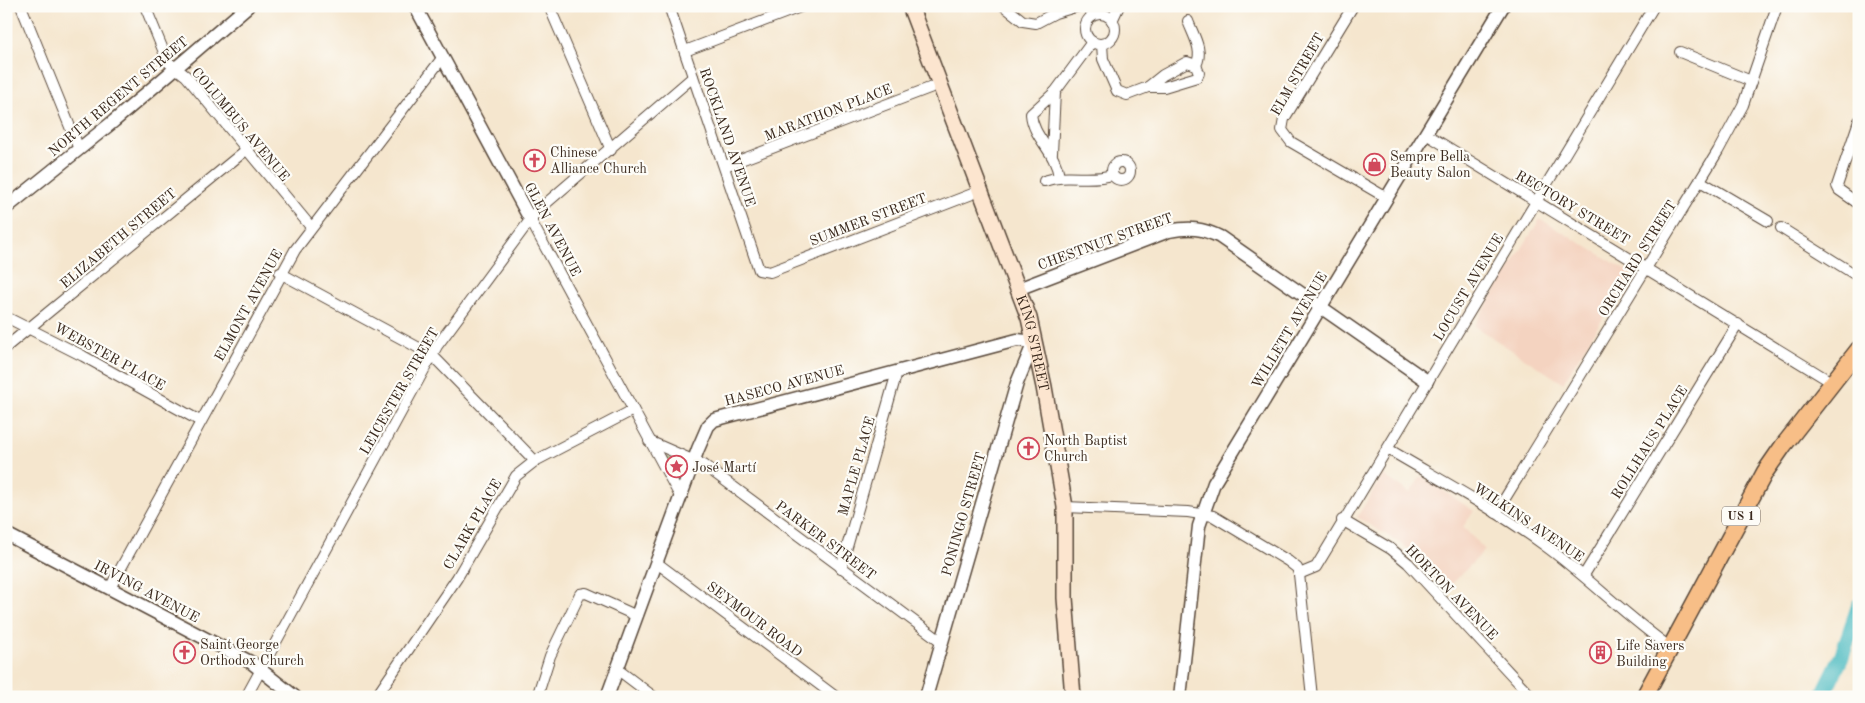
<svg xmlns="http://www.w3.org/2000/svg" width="1865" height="703" font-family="'Old Standard TT',serif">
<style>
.built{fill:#f4d3c0}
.grass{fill:url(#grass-tufts);stroke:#6e7542}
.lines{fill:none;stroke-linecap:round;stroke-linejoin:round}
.river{stroke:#4ab9c0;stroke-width:16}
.minor-casing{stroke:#574638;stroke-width:12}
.tertiary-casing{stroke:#574638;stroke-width:15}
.secondary-casing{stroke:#574638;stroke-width:18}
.primary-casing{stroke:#574638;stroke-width:19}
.minor{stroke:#fff;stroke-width:10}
.tertiary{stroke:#fff;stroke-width:12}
.secondary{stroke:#fce5cf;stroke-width:15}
.primary{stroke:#f7be87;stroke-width:16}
.labels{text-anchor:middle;stroke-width:4.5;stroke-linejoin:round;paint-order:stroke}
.shield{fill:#fdfcf7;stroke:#75695f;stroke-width:1}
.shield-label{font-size:12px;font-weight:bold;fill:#3b2a1e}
.street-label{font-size:14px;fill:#3b2a1e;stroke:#fdfcf7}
.poi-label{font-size:14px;fill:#3b2a1e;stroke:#fdfcf7;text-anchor:start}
</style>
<defs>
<pattern id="grass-tufts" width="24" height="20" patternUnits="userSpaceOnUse" patternTransform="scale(1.25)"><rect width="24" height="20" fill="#a2c067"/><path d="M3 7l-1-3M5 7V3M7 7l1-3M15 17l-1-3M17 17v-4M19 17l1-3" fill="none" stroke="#859c54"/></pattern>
</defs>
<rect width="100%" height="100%" fill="#fdfcf7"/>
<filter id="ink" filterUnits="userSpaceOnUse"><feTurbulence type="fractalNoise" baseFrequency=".02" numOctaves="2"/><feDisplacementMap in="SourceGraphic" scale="10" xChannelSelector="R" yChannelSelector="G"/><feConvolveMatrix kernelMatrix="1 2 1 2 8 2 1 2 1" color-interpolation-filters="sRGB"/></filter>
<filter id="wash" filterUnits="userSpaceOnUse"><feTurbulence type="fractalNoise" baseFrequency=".0096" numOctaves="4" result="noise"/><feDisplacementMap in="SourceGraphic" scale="20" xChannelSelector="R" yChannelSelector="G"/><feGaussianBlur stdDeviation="1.12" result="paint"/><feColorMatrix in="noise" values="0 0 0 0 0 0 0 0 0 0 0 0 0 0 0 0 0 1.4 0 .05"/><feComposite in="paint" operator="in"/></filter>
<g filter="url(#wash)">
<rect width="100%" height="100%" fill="#f5e6ce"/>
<g class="built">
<path d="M1540,219l91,54 -68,110 -89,-57z"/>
<path d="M1383,475l27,18 11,-17 53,35 -11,16 22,23 -39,40 -37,-41 -52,-32z"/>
</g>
<path class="grass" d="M666,457l20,8 -6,15 -5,-3z"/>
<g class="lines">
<path class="river" d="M1822,697l19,-39 18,-52"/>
</g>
</g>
<g filter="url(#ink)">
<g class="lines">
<defs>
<g id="minor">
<path d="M21,6l58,143"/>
<path d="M145,6l23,56 18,14 125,151"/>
<path d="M549,6l62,144"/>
<path d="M669,6l90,264 11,2 210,-81"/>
<path d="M1004,6l19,15 13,2 19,-10 24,-7"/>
<path d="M1353,6l-69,113 -2,11 9,12 96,56"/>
<circle cx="1100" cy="29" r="15"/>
<path d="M1112,21l7,-15"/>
<path d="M1188,21c5,14 16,30 8,44"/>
<path d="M1102,44l1,15 14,32 10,4 21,-8"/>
<path d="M685,51l118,-45"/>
<path d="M1680,52l71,29"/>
<path d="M1187,62l9,3 3,8 -2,4 -33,10h-16l15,-12z"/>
<path d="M1859,121l-22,65 2,4 20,14"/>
<path d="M1426,134l407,249"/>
<path d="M1052,153l3,-61"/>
<circle cx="1121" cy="171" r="9"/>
<path d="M725,166l215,-82"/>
<path d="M1059,177c-3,-26 -26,-39 -28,-63l24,-22 37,-50"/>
<path d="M1044,181c22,-8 46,1 68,-6"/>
<path d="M1700,181l68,40"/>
<path d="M531,221l150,277"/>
<path d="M1781,228l78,49"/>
<path d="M280,273l152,82 103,106"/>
<path d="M6,317l77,39 117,65"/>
<path d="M6,347l240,-197"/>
<path d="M649,441l55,24 238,177"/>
<path d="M1388,449c52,31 107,60 156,96 44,32 82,71 127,103"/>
<path d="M1065,507l123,5 25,4 75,45 9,7 2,6 13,123"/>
<path d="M1496,513l222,-362 25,-46 34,-99"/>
<path d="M1342,520l49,29 17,14 124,134"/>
<path d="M657,563l179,134"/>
<path d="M841,568l56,-196"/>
<path d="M1299,574l17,-7 338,-561"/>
<path d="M1584,575l154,-251"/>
<path d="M110,588l185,-338 148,-193"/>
<path d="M617,669l37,28"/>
<path d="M246,697l191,-351 99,-134 157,-135"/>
<path d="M376,697l81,-119 59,-102 19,-15 98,-51"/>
<path d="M537,697l13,-41 30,-62 6,-1 51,23"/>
</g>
<g id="tertiary">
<path d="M415,6l116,215"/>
<path d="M6,208l108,-87 134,-115"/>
<path d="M1018,289l151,-58c21,-4 33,-3 51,6l207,144"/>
<path d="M6,534l246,129 43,34"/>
<path d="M607,697l91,-248 10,-23 6,-6 303,-80 17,2 -17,41 -91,314"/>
<path d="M1180,697l19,-171 15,-43 289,-477"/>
</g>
<g id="secondary">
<path id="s1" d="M910,6l119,312 15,69 21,120v91l8,99"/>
</g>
<path id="primary" d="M1644,697l121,-225 18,-26 76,-97"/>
</defs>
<use href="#minor" class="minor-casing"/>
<use href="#tertiary" class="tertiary-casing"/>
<use href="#secondary" class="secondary-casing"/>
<use href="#primary" class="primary-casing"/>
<use href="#minor" class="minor"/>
<use href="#tertiary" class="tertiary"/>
<use href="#secondary" class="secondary"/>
<use href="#primary" class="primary"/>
</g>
</g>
<defs>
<symbol id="church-ring" viewBox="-11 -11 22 22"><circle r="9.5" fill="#fdfcf7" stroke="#d1495b" stroke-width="1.5"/><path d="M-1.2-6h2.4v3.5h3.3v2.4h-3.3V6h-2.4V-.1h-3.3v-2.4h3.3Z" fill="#d1495b"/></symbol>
<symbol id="shop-ring" viewBox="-11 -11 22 22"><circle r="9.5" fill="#fdfcf7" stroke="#d1495b" stroke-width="1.5"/><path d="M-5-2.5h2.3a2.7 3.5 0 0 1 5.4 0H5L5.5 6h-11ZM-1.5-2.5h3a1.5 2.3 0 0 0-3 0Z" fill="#d1495b"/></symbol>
<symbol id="sight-ring" viewBox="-11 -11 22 22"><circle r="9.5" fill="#fdfcf7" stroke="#d1495b" stroke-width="1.5"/><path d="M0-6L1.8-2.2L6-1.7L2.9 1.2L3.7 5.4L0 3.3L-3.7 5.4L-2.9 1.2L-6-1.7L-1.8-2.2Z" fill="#d1495b"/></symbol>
<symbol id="building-ring" viewBox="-11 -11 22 22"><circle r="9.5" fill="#fdfcf7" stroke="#d1495b" stroke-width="1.5"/><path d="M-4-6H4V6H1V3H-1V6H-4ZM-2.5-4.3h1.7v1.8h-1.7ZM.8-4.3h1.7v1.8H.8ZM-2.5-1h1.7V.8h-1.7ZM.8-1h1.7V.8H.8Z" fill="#d1495b"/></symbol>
</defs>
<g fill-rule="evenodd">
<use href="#church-ring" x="522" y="148" width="25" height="25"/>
<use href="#shop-ring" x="1362" y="152" width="25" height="25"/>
<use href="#church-ring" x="1016" y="436" width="25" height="25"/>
<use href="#sight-ring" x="664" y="454" width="25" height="25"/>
<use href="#church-ring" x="172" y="640" width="25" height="25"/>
<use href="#building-ring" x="1588" y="640" width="25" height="25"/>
</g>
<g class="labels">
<rect class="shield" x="1722" y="506.5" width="38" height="19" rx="4"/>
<g class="shield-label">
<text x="1741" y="520">US 1</text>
</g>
<g class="street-label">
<text transform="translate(1297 74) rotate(-60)" y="5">ELM STREET</text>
<text transform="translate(118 96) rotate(-40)" y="5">NORTH REGENT STREET</text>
<text transform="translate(828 112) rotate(-21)" y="5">MARATHON PLACE</text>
<text transform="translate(241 124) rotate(50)" y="5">COLUMBUS AVENUE</text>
<text transform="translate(728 137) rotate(71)" y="5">ROCKLAND AVENUE</text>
<text transform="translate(1573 207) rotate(31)" y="5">RECTORY STREET</text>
<text transform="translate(868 219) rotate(-21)" y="5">SUMMER STREET</text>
<text transform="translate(553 229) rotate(62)" y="5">GLEN AVENUE</text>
<text transform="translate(118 238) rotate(-40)" y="5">ELIZABETH STREET</text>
<text transform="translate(1105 241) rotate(-20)" y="5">CHESTNUT STREET</text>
<text transform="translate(1637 258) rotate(-58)" y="5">ORCHARD STREET</text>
<text transform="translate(1468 287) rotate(-59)" y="5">LOCUST AVENUE</text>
<text transform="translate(248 305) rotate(-61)" y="5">ELMONT AVENUE</text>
<text transform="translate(1289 330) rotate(-59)" y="5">WILLETT AVENUE</text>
<text dy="5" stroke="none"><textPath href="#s1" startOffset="359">KING STREET</textPath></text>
<text transform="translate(110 356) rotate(29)" y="5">WEBSTER PLACE</text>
<text transform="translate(784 385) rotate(-15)" y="5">HASECO AVENUE</text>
<text transform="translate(399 391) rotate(-60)" y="5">LEICESTER STREET</text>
<text transform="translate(1649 442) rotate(-58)" y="5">ROLLHAUS PLACE</text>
<text transform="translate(856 466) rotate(-74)" y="5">MAPLE PLACE</text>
<text transform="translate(963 514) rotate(-74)" y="5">PONINGO STREET</text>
<text transform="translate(1529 522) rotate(34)" y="5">WILKINS AVENUE</text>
<text transform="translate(472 524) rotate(-60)" y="5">CLARK PLACE</text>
<text transform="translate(826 540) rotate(37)" y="5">PARKER STREET</text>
<text transform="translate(147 591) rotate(28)" y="5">IRVING AVENUE</text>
<text transform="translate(1452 592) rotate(46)" y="5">HORTON AVENUE</text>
<text transform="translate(755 619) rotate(37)" y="5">SEYMOUR ROAD</text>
</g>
<g class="poi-label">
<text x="550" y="157">Chinese<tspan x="550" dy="16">Alliance Church</tspan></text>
<text x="1390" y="161">Sempre Bella<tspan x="1390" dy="16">Beauty Salon</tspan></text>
<text x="1044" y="445">North Baptist<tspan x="1044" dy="16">Church</tspan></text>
<text x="692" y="472">José Martí</text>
<text x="200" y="649">Saint George<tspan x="200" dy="16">Orthodox Church</tspan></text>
<text x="1616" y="650">Life Savers<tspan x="1616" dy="16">Building</tspan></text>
</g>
</g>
<rect width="1865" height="703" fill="none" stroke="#fdfcf7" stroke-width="25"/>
</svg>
